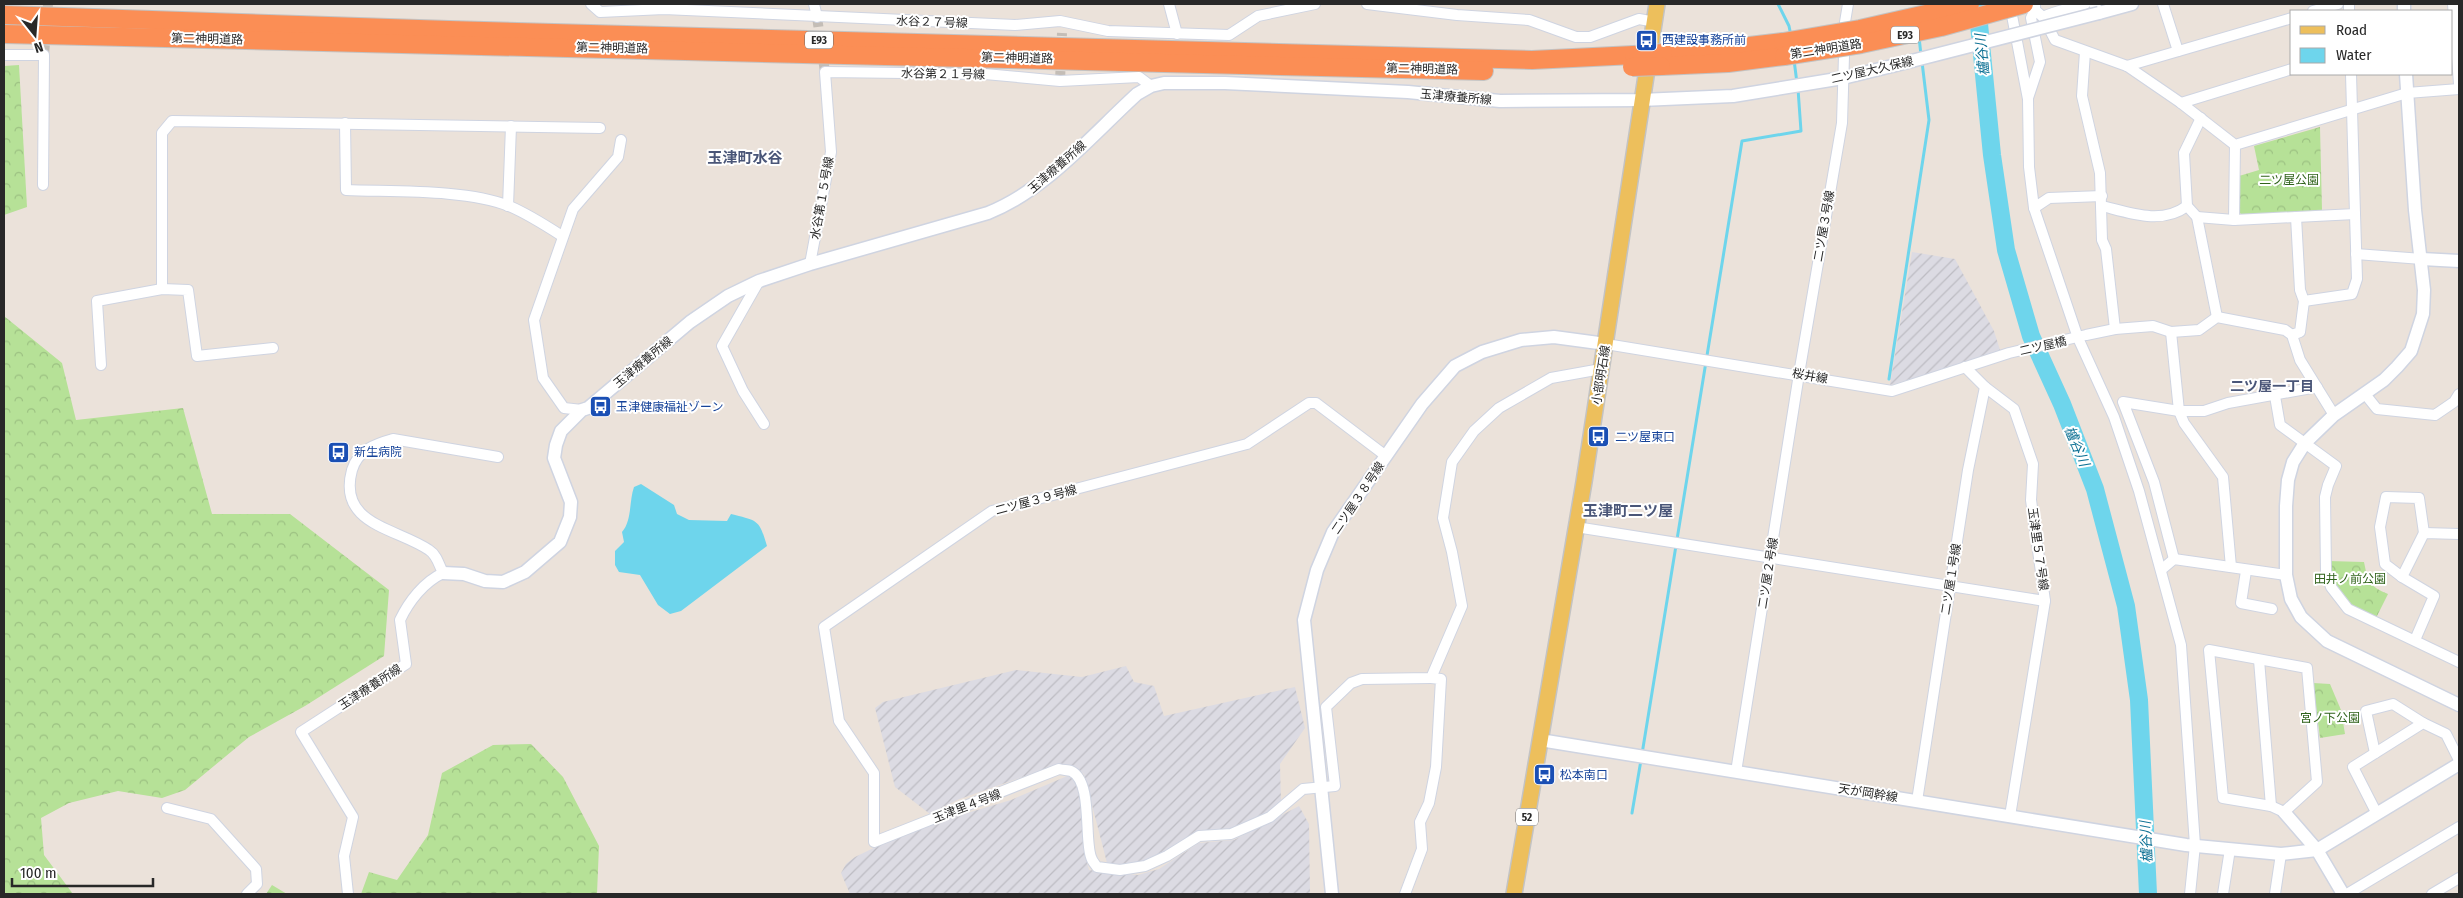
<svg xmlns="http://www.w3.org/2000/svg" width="2463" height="898" font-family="'Fira Sans Condensed','Noto Sans JP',sans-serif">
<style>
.industrial{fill:url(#industrial-furrows)}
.forest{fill:url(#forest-crowns)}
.water{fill:#6ed5ec}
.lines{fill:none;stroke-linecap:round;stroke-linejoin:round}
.stream{stroke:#6ed5ec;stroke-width:3}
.river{stroke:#6ed5ec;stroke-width:18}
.minor-tunnel{stroke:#c4bdb6;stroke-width:10;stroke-dasharray:10 5;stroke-linecap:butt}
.minor-casing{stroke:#cfd4e1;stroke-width:12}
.tertiary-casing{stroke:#cfd4e1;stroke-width:15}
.primary-casing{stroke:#c3c3c3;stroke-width:18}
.motorway-casing{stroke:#c3c3c3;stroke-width:20}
.minor{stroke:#fff;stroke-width:10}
.tertiary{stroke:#fff;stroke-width:12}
.primary{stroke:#edbf5c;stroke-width:15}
.motorway{stroke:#fb8e55;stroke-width:18}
.tertiary-bridge-casing{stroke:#cfd4e1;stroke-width:15;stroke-linecap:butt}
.motorway-bridge-casing{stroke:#c3c3c3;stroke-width:20;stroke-linecap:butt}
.tertiary-bridge{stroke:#fff;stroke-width:12}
.motorway-bridge{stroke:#fb8e55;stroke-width:18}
.labels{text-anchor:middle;stroke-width:4;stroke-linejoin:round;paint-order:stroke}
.shield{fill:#fff;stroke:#686868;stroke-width:1}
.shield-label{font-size:11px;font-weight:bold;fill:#282828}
.street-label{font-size:12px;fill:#282828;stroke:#fff}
.transit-label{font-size:12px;fill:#164399;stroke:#fff;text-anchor:start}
.park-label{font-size:12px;fill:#30631b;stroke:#fff}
.water-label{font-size:14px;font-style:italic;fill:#0f7295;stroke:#fff}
.neighbourhood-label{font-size:14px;font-weight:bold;fill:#4a5678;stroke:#fff}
.quarter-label{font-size:15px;font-weight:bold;fill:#4a5678;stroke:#fff}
</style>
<defs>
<pattern id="industrial-furrows" width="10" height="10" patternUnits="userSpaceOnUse" patternTransform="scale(1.25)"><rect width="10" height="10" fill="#dcdbe3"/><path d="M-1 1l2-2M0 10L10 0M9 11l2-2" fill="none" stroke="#bdbcc3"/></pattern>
<pattern id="forest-crowns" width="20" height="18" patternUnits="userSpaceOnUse" patternTransform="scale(1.25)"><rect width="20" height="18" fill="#b6e197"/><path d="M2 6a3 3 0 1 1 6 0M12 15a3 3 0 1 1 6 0" fill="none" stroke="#9cc182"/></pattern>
</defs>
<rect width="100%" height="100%" fill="#ebe2da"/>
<g class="industrial">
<path d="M1912,252l43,7 39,72 7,22 -111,32z"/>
<path d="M1126,666l8,16 20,4 10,30 131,-29 10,41 -25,36 1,37 -10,11 -44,20 -31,4 -42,23 -25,6 -22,-2 -23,-89 -10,-8 -15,-2 -102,36 -27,14 -35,-27 -20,-79 8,-6 133,-32 66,7z"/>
<path d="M1072,774l11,29v44l6,23 49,5 21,-6 40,-26 35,-3 65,-34 10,18 1,70h-460l-9,-21 5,-9 9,-7 58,-28 98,-29z"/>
</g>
<g class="forest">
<path d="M19,65l8,142 -23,8v-149z"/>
<path d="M2320,127l2,83 -80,6 -3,-5v-35l20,-6 -5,-24z"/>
<path d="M4,316l58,47 14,57 107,-12 29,106h78l99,76 -5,66 -79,50 -56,31 -64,53 -23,8 -44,-7 -49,12 -28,15 3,37 29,39h-69z"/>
<path d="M2328,561l36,1c4,20 5,24 24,32l-13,26c-29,-15 -40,-26 -47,-59z"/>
<path d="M2313,683l17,1 11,26 4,24 -25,4z"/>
<path d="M531,744l32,33 36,69 -2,48h-236l8,-22 28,8 31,-45 14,-62 51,-28z"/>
<path d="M272,885l15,9h-21z"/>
</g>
<path class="water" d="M641,484l33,21 3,9 12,6 38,1 4,-7c27,7 28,5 36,32l-86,65 -11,3 -12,-9 -18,-30 -21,-3 -4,-7v-14l9,-9 -2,-10c10,-11 7,-31 12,-45z"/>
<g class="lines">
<g class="stream">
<path d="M1778,4l11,22 2,10"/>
<path d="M1919,37l2,18"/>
<path d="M1794,60l3,23"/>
<path d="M1889,379l40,-259 -7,-58"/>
<path d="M1642,754l100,-613 59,-10 -3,-42"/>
<path d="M1632,813l9,-53"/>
</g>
<path class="river" d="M1977,4l15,151 14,95 25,86 31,68 33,85 31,117 13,94 9,194"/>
<g class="minor-tunnel">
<path d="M817,17l8,55"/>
<path d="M44,55l4,-51"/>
<path d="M1060,81l2,-48"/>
</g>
<defs>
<g id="minor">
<path d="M591,4l9,8 64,-3 351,16 45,-4 48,10 121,4 29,-19 57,-12"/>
<path d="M814,4l3,13"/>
<path d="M1169,4l8,30"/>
<path d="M1367,4l90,11 72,5 47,17h14l49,-18 16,3"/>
<path d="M2035,4v6l8,7 12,23 72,26 54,37 54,42 172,-52 52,-4"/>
<path d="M2094,4l5,9"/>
<path d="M2163,4l15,47"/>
<path d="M2349,4v7"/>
<path d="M2453,4l6,80"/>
<path d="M2010,5l18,94 1,68 5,41 44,130 36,79 25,74 42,154 14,200 -5,49"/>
<path d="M2313,11l25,-7"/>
<path d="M2043,17c14,-7 28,-8 42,-13"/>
<path d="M2085,52l-3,44 18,77 2,67 4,9 9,80"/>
<path d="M4,55h40l-1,130"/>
<path d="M2127,66l165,-48"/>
<path d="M2028,98l12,-36 -9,-44 4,-8"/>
<path d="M2181,103l111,-34"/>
<path d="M2201,118l-17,35 3,53 10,11 20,100"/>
<path d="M345,123l1,67c47,2 121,-1 163,16 19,8 36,19 53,30"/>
<path d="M2235,145l-1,75 121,-6 -4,-140"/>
<path d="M508,206l3,-80"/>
<path d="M2102,206c28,7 60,19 85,0"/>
<path d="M2034,208l15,-10 53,-2"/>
<path d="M2197,217l37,3"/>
<path d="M2296,217l4,73 4,11 48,-7 5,-15 -2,-65"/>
<path d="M2356,254l66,5"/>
<path d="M810,264l21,-112 -6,-80 160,2 75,7 79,-4 12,9"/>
<path d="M759,281l-37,65 21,45 21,33"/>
<path d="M162,289v-156l10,-12 428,7"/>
<path d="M2171,332l8,79 5,12 39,54 8,90"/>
<path d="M2292,335l8,-3 4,-31"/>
<path d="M1606,344l286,47 117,-38 77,-18 29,-6 38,-3 18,6 28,-2 18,-13 68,13 7,5 8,25 34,55"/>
<path d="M101,365l-4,-64 65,-12 26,1 9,66 76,-8"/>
<path d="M1985,387l29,22 19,55 -2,36 14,101 -35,215"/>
<path d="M2365,394l12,15 58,6 19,-13 5,-8"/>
<path d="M2275,396l5,29 56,41 -8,19 -3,12 1,75 5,15 17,22 111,53"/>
<path d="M582,410l-18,-2 -21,-30 -9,-58 39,-111 45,-52 3,-17"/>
<path d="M1386,456l-70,-53h-7l-62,41 -255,67 -168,116 15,94 35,52v69l185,-73c4,1 9,1 12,2 22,10 13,68 20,86 1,4 4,7 6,10l23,3 25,-4 22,-10 32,-20 32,-2 39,-17 33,-28 32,-3 -9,-79 25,-24 11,-4 69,-1 31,-72 -10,-54 -9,-34 9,-56 22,-31 25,-23 52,-30 50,-9"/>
<path d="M1576,527l469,74"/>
<path d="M2174,559l-20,-77 -31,-80 56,9h25l24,-8 89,-16"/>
<path d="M2161,570l13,-11 112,16"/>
<path d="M2246,571l-5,32 31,6"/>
<path d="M2402,577l-17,-13 -5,-37 6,-30 33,1 5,35"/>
<path d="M2415,640l19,-44 -32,-19 22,-44 35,1"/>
<path d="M2209,650l98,18 10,114 -33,30 -13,-6 -48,-8z"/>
<path d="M2259,660l12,146"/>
<path d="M2375,753l-9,-42 27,-7 30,19"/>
<path d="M1736,772l63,-398 43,-251 3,-101 3,-18"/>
<path d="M1917,801l51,-331 17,-83 -20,-20"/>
<path d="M167,808l44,11 45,50 1,15 -10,10"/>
<path d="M2377,814l-24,-47 70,-44 23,11 13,26"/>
<path d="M348,894l-4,-38 9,-39 -52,-85 105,-68 -6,-44c9,-19 24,-38 43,-47 -4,-8 -6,-18 -14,-23 -32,-22 -92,-25 -77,-80 6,-20 23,-26 41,-31l105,18"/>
<path d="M1405,894l17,-45 -2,-27 9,-19 7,-36 5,-88 -10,-1"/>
<path d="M2223,894l7,-45"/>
<path d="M2275,894l6,-40"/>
<path d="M2347,894l112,-67"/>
<path d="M2432,894l27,-16"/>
</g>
<g id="tertiary">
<path d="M2404,4v7"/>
<path d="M2099,13l33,-9"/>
<path d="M2406,74l9,136 9,80 -1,24 -12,37 -14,16 -13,13 -50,35 -29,28 -12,19 -5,18 -2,26v69l5,24 10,18 26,24 132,64"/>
<path d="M2422,259l37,2"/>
<path d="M443,573l21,1 21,7 18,1 22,-10 35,-30 10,-25 1,-15 -17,-44 2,-13 5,-14 21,-21 6,-2 102,-86 38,-26 31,-15 51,-17 178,-51c59,-24 102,-76 149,-119l14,-8 13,-3h61l183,9 92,9 141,-1 92,-4 110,-18 49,-12"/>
<path d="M1540,740l646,105 95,9 36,-4 142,-86"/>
<path d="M2284,812l33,38 26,44"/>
<path d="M1332,894l-28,-274 13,-50 16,-38 89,-128 33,-38 27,-14 39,-12 33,-3 52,7"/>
</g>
<path id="primary" d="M1514,894l70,-412 73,-478"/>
<g id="motorway">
<path d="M4,15l445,15 1083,30 102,-5"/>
<path d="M4,34l1480,37"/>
<path d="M1663,53l61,-4 59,-7"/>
<path d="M1661,66l67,-3 56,-7"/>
</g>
</defs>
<use href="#minor" class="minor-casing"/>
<use href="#tertiary" class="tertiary-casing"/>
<use href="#primary" class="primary-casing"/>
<use href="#motorway" class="motorway-casing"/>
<use href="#minor" class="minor"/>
<use href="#tertiary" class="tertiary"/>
<use href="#primary" class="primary"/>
<use href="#motorway" class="motorway"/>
<defs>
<path id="tertiary-bridge" d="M1892,66l207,-53"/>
<g id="motorway-bridge">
<path d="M1783,42l77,-13 110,-25"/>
<path d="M1634,55l29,-2"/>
<path d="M1784,56l77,-12 80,-17 83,-23"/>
<path d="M1632,67l29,-1"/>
</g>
</defs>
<use href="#tertiary-bridge" class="tertiary-bridge-casing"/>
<use href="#motorway-bridge" class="motorway-bridge-casing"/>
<use href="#tertiary-bridge" class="tertiary-bridge"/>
<use href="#motorway-bridge" class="motorway-bridge"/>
</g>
<defs>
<symbol id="bus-square" viewBox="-11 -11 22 22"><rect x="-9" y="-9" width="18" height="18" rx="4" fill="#1a4fb4" stroke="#fff"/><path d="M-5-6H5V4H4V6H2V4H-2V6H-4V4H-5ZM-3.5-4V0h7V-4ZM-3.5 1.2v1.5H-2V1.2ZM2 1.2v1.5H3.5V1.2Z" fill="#fff"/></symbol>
</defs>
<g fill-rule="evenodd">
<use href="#bus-square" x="1634" y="28" width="25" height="25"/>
<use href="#bus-square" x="588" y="394" width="25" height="25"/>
<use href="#bus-square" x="1586" y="424" width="25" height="25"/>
<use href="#bus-square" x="326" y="440" width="25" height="25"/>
<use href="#bus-square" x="1532" y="762" width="25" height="25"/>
</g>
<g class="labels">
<g class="shield">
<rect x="1891" y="26.5" width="28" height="17" rx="4"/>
<rect x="805" y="31.5" width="28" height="17" rx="4"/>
<rect x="1516" y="808.5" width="22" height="17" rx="4"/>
</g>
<g class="shield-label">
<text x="1905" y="39">E93</text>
<text x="819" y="44">E93</text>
<text x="1527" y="821">52</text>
</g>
<g class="street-label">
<text transform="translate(932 22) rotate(2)" y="4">水谷２７号線</text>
<text transform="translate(207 39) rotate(1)" y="4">第二神明道路</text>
<text transform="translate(612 48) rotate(1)" y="4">第二神明道路</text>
<text transform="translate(1826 49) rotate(-9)" y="4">第二神明道路</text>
<text transform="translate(1017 58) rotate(1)" y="4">第二神明道路</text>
<text transform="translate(1422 69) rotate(1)" y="4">第二神明道路</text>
<text transform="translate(1872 70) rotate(-13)" y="4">二ツ屋大久保線</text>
<text transform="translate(943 74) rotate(1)" y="4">水谷第２１号線</text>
<text transform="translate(1456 97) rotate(5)" y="4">玉津療養所線</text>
<text transform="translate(1057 167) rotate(-41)" y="4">玉津療養所線</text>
<text transform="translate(822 198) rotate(-80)" y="4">水谷第１５号線</text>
<text transform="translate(1824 226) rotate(-80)" y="4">二ツ屋３号線</text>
<text transform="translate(2043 346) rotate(-13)" y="4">二ツ屋橋</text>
<text transform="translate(643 362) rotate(-40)" y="4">玉津療養所線</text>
<text transform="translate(1601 375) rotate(-81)" y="4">小部明石線</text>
<text transform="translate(1810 376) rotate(10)" y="4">桜井線</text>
<text transform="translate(1358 498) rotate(-56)" y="4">二ツ屋３８号線</text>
<text transform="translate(1036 500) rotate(-15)" y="4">二ツ屋３９号線</text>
<text transform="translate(2038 549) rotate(82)" y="4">玉津里５７号線</text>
<text transform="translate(1768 573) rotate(-81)" y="4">二ツ屋２号線</text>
<text transform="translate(1951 579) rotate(-81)" y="4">二ツ屋１号線</text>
<text transform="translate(370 687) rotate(-33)" y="4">玉津療養所線</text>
<text transform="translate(1868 793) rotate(9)" y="4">天が岡幹線</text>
<text transform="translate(967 806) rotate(-21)" y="4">玉津里４号線</text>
</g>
<g class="transit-label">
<text x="1662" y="44">西建設事務所前</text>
<text x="616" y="411">玉津健康福祉ゾーン</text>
<text x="1615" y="441">二ツ屋東口</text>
<text x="354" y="456">新生病院</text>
<text x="1560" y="779">松本南口</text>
</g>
<g class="park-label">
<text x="2289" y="184">二ツ屋公園</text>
<text x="2350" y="583">田井ノ前公園</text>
<text x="2330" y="722">宮ノ下公園</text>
</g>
<g class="water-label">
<text transform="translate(1982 55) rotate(-95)" y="5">櫨谷川</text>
<text transform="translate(2077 446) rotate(67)" y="5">櫨谷川</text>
<text transform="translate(2146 842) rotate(-93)" y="5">櫨谷川</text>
</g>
<g class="neighbourhood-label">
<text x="2272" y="391">二ツ屋一丁目</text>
</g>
<g class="quarter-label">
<text x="745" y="163">玉津町水谷</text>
<text x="1628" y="516">玉津町二ツ屋</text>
</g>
</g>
<rect width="2463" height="898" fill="none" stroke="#282828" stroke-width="10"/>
<rect x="2290" y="10" width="162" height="65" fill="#ffffff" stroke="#a9a9a9"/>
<rect x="2300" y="26" width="25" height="8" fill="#edbf5c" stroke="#a9a9a9"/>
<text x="2336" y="35" font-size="15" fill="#282828">Road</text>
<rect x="2300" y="48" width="25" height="15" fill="#6ed5ec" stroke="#a9a9a9"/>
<text x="2336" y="60" font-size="15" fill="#282828">Water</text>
<g transform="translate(35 35) rotate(163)" stroke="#ffffff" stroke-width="4" paint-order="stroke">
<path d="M0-4L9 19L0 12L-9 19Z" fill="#282828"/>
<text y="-8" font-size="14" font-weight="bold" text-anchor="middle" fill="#282828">N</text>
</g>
<path d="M12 878v8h141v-8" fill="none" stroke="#282828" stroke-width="2.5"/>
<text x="20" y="878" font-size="15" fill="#282828" stroke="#ffffff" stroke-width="4" paint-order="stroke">100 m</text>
</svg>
